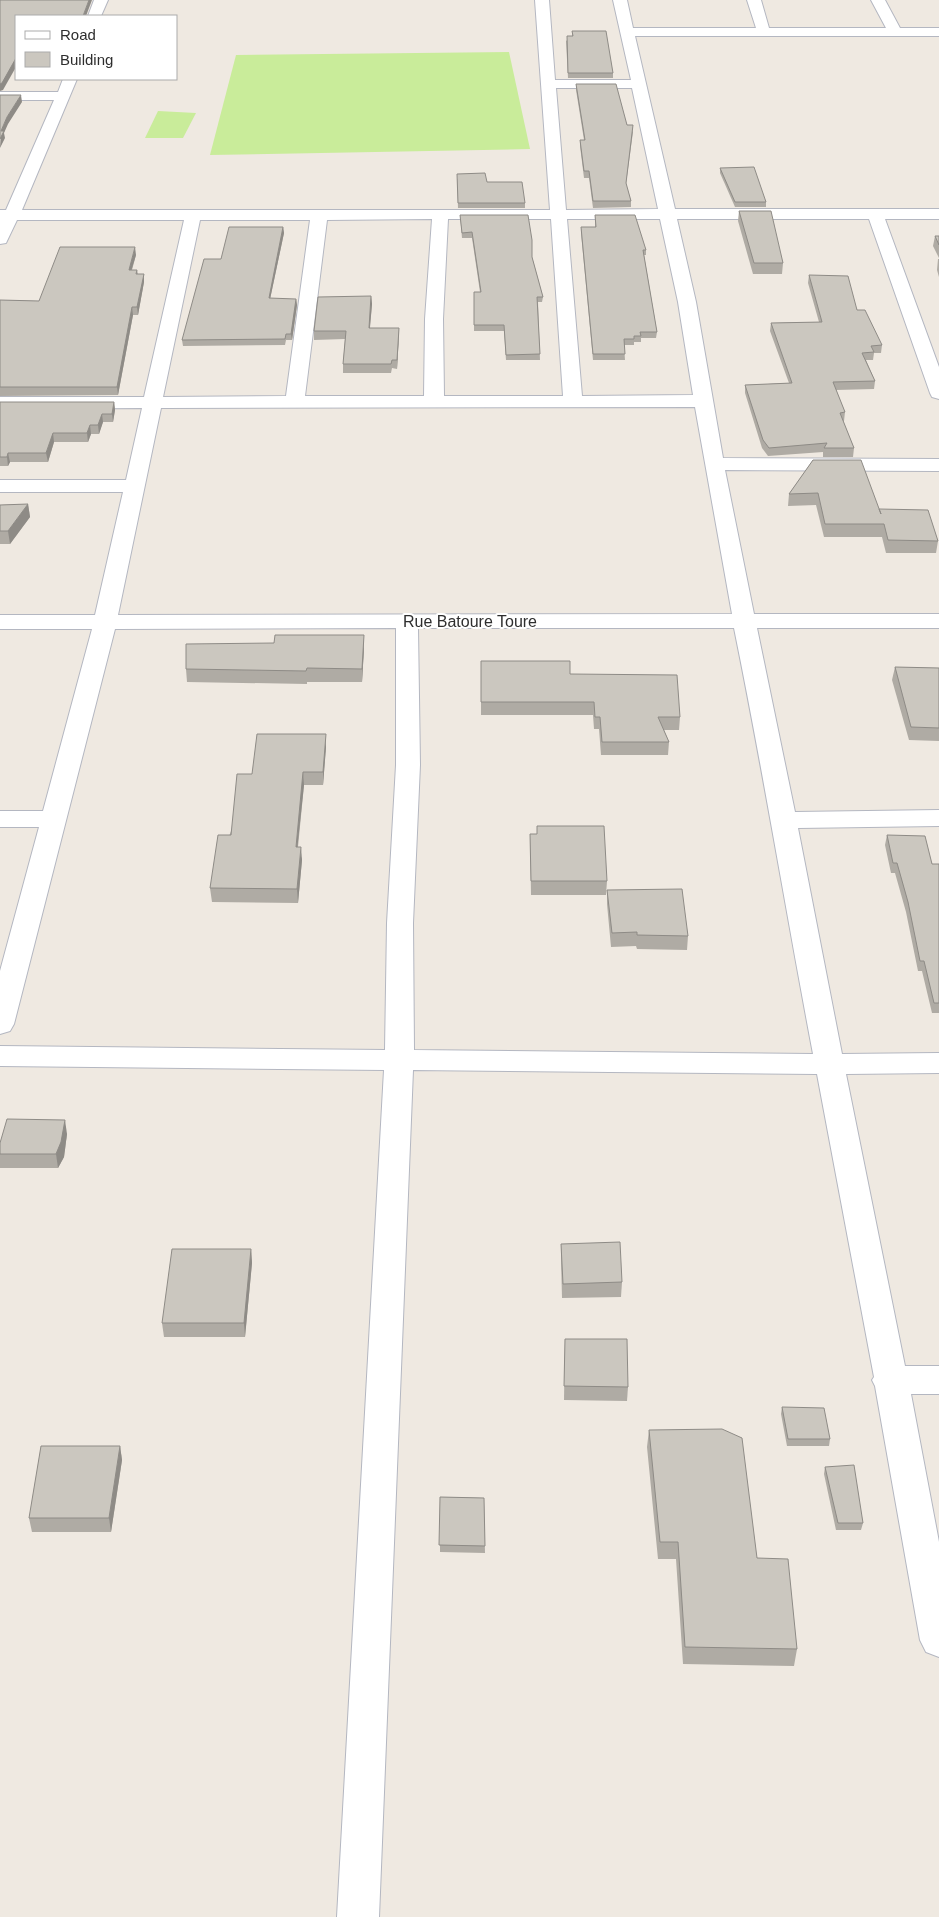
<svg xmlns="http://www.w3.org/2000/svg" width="939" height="1917" font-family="Arial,sans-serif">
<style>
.pitch{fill:#c9ec9a}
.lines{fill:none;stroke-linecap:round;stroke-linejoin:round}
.minor-casing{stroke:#b4b7c1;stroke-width:2}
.minor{fill:#fff;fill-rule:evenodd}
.wall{fill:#afaba4}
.shaded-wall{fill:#8e8b86}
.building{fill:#cbc7bf;stroke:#8e8b86}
.labels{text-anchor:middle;stroke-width:4;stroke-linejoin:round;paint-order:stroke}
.street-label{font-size:16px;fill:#2e2e2e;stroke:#fff}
</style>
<rect width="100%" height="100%" fill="#efe9e1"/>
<g class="pitch">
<path d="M509,52l21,97 -320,6 26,-100z"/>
<path d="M158,111l38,2 -13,25h-38z"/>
</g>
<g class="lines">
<defs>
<g id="minor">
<path d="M94,0h14l-7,16h-13z"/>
<path d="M535,0h14l6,80h76l-18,-80h14l6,28h123l-9,-28h14l8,28h117l-15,-28h14l15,28h39v8h-304l40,173h264v10h-54l54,148v32l-7,-2 -2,-4 -61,-174h-192l19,83 27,156 216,1v12l-214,-1 29,144h185v14h-182l38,184 144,-2v16l-141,2 44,226 97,-1v20l-93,1 59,292h34v28h-28l28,148v115l-13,-5 -6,-12 -45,-254 -3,-6 2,-3 -57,-303 -404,-4 -34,847h-42l47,-847 -384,-4v-20l385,4 2,-127 9,-158v-137l-281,1 -101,395 -4,7 -10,3v-63l39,-144h-39v-16h43l49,-182h-92v-14h95l28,-123h-123v-12h126l16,-72 -142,1v-12h144l40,-177h-167l-11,23 -6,1v-34h6l48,-110h-54v-8h58l5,-13h14l-55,131h528zM556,88h76l26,121 -92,1zM432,219l-7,100 -1,77h-119l22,-176zM448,219h103l12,177h-119l-1,-77zM567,219h93l18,83 15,93 -111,1zM200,220h110l-24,176 -123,1zM695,407l37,207 -614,1 43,-207zM418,628h316c29,142 52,284 79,426l-399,-4 -1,-127 7,-158z"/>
</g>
</defs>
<use href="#minor" class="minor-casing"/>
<use href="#minor" class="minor"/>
</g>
<g class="wall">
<path d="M572,31l41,42v5h-45l-2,-37 6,-5z"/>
<path d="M576,84l51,41 6,7 -7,52 5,17v6l-38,1 -4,-30h-5l-4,-32v-6h4l-8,-50z"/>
<path d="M720,168l46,34v5h-31l-15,-34z"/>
<path d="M457,179l30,3 38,21v5h-67z"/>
<path d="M739,211l44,52 -1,11h-29l-15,-53z"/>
<path d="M460,215l72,42 11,40 -1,5h-4l2,58h-34l-2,-29h-30v-39h6l-8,-54h-10z"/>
<path d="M595,215l51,35v5h-2l13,77 -1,6h-15v4h-7v3h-10l1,15h-32l-12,-127v-6h14z"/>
<path d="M283,227l1,6 -14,66h26l1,6 -5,35h-6l-1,5 -102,1 -1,-6 39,-81z"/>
<path d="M935,236h4v22l-6,-12z"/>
<path d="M136,255l-4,15h5l1,4h6v8l-6,33h-5l-15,80 -118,1v-96l39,1z"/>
<path d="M938,259h1v18l-2,-7z"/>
<path d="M809,275l48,35 25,35 -1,8h-7l-1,7h-7l9,21 -1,8 -38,1 9,22 -1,9h-1l11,27 -1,9h-30v-5l-55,4 -6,-8 -17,-55v-8l44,-2 -19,-52 1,-8 48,-1 -11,-39z"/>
<path d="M371,296l1,8 -2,24h29l-2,41 -5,-1 -1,5h-48v-9l2,-25 -31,1v-9z"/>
<path d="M0,402h114l1,8 -2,12h-10l-4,12h-8l-3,8h-34l-6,20h-38l-2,4h-8z"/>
<path d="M813,460l66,50 59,31 -2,12h-50l-4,-16h-58l-8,-32 -28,1 1,-12z"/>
<path d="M28,504l2,13 -20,27h-10v-39z"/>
<path d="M274,643l90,5 -2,34h-55v2l-120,-2 -1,-13z"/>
<path d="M481,661l89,13 110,43 -1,13h-15l5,12 -1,13h-67l-2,-26h-5l-1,-14h-112z"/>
<path d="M895,667l44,1v73l-30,-1 -17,-60z"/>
<path d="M326,747l-3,38h-19l-6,62 4,13 -4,43 -86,-1 -2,-14 42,-114z"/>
<path d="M537,826l70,55 -1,14h-75l-1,-61h7z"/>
<path d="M887,835l45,29h7v149h-7l-10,-42h-4l-12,-59 -11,-39h-4l-6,-28z"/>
<path d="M607,890l81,46 -1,14 -50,-1 -1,-3 -25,1 -4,-43z"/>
<path d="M67,1134l-3,23 -6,11h-58v-25z"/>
<path d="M561,1244l61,38 -1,15 -59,1 -1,-40z"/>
<path d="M251,1249l1,14 -7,74h-81l-2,-14z"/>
<path d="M565,1339l63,48 -1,14 -63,-1z"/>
<path d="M782,1407l48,32 -1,7h-42l-6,-32z"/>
<path d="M649,1430l108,128 40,91 -3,17 -111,-2 -7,-105h-18l-11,-112z"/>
<path d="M120,1446l2,14 -11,72h-79l-3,-14z"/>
<path d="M825,1467l38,56 -2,7h-25l-12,-56z"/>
<path d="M440,1497l44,1 1,55 -45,-1z"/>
</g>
<g class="shaded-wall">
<path d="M89,0h3l-6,16h-3z"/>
<path d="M16,58v9l-13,23 -3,1v-7z"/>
<path d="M21,95l1,7 -14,22 -4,9 1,5 -5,10 1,-17 6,-14z"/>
<path d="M283,227l1,6 -15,71v-6z"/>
<path d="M135,247l1,8 -7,23v-8z"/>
<path d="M144,274v8l-6,33 -1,-8z"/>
<path d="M371,296l1,8 -3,32v-8z"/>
<path d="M296,299l1,6 -5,35 -1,-6z"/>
<path d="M132,307l1,8 -15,80 -1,-8z"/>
<path d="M399,328v8l-2,33v-9z"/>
<path d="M114,402l1,8 -2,12 -1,-8z"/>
<path d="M102,414l1,8 -4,12 -1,-9z"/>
<path d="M90,425l1,9 -3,8 -1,-9z"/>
<path d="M53,433l1,9 -6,20 -2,-9z"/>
<path d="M8,453l2,9 -2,4 -1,-9z"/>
<path d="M28,504l2,13 -20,27 -2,-13z"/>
<path d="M364,635v13l-2,34v-13z"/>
<path d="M326,734v13l-3,38v-13z"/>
<path d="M303,772l1,13 -8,75v-13z"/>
<path d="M301,847l1,13 -4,43 -1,-14z"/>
<path d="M65,1120l2,14 -3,23 -6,11 -2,-14z"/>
<path d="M251,1249l1,14 -7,74 -1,-14z"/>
<path d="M120,1446l2,14 -11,72 -2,-14z"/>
</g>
<g class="building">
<path d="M0,0h89l-6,16h-67v42l-14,25 -2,1z"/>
<path d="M572,31h34l7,42h-45l-1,-37h6z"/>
<path d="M576,84h40l11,41h6l-7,58 5,18h-38l-4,-30h-5l-4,-31h5z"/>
<path d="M0,95h21l-14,22 -6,14h3l-4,8z"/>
<path d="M754,167l12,35h-31l-15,-34z"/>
<path d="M485,173l2,9h35l3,21h-67l-1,-29z"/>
<path d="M739,211h32l12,52h-29z"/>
<path d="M460,215h68l4,25v17l11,40h-6l3,57 -34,1 -2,-30h-30v-33h7l-9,-60 -10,1z"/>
<path d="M595,215h40l11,35h-3l14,82h-17l1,4h-7v3h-10l1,15h-32l-12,-127h15z"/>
<path d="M229,227h54l-14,71 27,1 -5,35h-5l-1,5 -103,1 22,-81h17z"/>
<path d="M935,236h4v9z"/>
<path d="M60,247h75l-6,23h8l-1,4h8l-7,33h-5l-15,80h-117v-87l39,1z"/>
<path d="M809,275l39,1 9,34h8l17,35 -11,1 3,6 -12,1 13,28 -42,1 12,30 -5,1 14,35h-30l3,-5 -58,5 -6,-8 -18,-55 47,-2 -21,-60 51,-1z"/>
<path d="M371,296l-2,32h30l-2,32h-5l-1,4h-48l3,-33h-32l4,-34z"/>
<path d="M0,402h114l-2,12h-10l-4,11h-8l-3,8h-34l-7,20h-38l-1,4h-7z"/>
<path d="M813,460h48l20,54 -2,-5 49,1 10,31 -50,-1 -4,-16h-59l-7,-31 -29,1z"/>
<path d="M28,504l-20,27h-8v-26z"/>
<path d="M275,635h89l-2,34 -55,-1 -1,3 -120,-2v-25l88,-1z"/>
<path d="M481,661h89v13l107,1 3,42h-22l11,25h-67l-2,-25h-5l-1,-15h-113z"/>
<path d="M895,667l44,1v60l-28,-1z"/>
<path d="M257,734h69l-3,38h-20l-7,75h5l-4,42 -87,-1 8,-53h13l6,-61h15z"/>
<path d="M537,826h67l3,55h-76l-1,-47h7z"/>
<path d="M887,835l38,1 7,28h7v139h-5l-10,-42h-4l-12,-59 -11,-39h-4z"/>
<path d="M682,889l6,47 -51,-1v-3l-25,1 -5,-43z"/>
<path d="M7,1119l58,1 -4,22 -5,12h-56v-11z"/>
<path d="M620,1242l2,40 -59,2 -2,-40z"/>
<path d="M172,1249h79l-7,74h-82z"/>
<path d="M565,1339h62l1,48 -64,-1z"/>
<path d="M782,1407l42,1 6,31h-42z"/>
<path d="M722,1429l20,9 15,120 31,1 9,90 -112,-2 -7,-105h-18l-11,-112z"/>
<path d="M41,1446h79l-11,72h-80z"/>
<path d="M854,1465l9,58h-25l-13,-56z"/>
<path d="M440,1497l44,1 1,48 -46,-1z"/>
</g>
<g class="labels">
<g class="street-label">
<text x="470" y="627">Rue Batoure Toure</text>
</g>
</g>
<rect x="15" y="15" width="162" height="65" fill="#ffffff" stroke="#ababab"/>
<rect x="25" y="31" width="25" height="8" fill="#ffffff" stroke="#ababab"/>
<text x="60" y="40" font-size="15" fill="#2e2e2e">Road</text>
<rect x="25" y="52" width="25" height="15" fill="#cbc7bf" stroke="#ababab"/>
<text x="60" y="65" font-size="15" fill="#2e2e2e">Building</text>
</svg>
